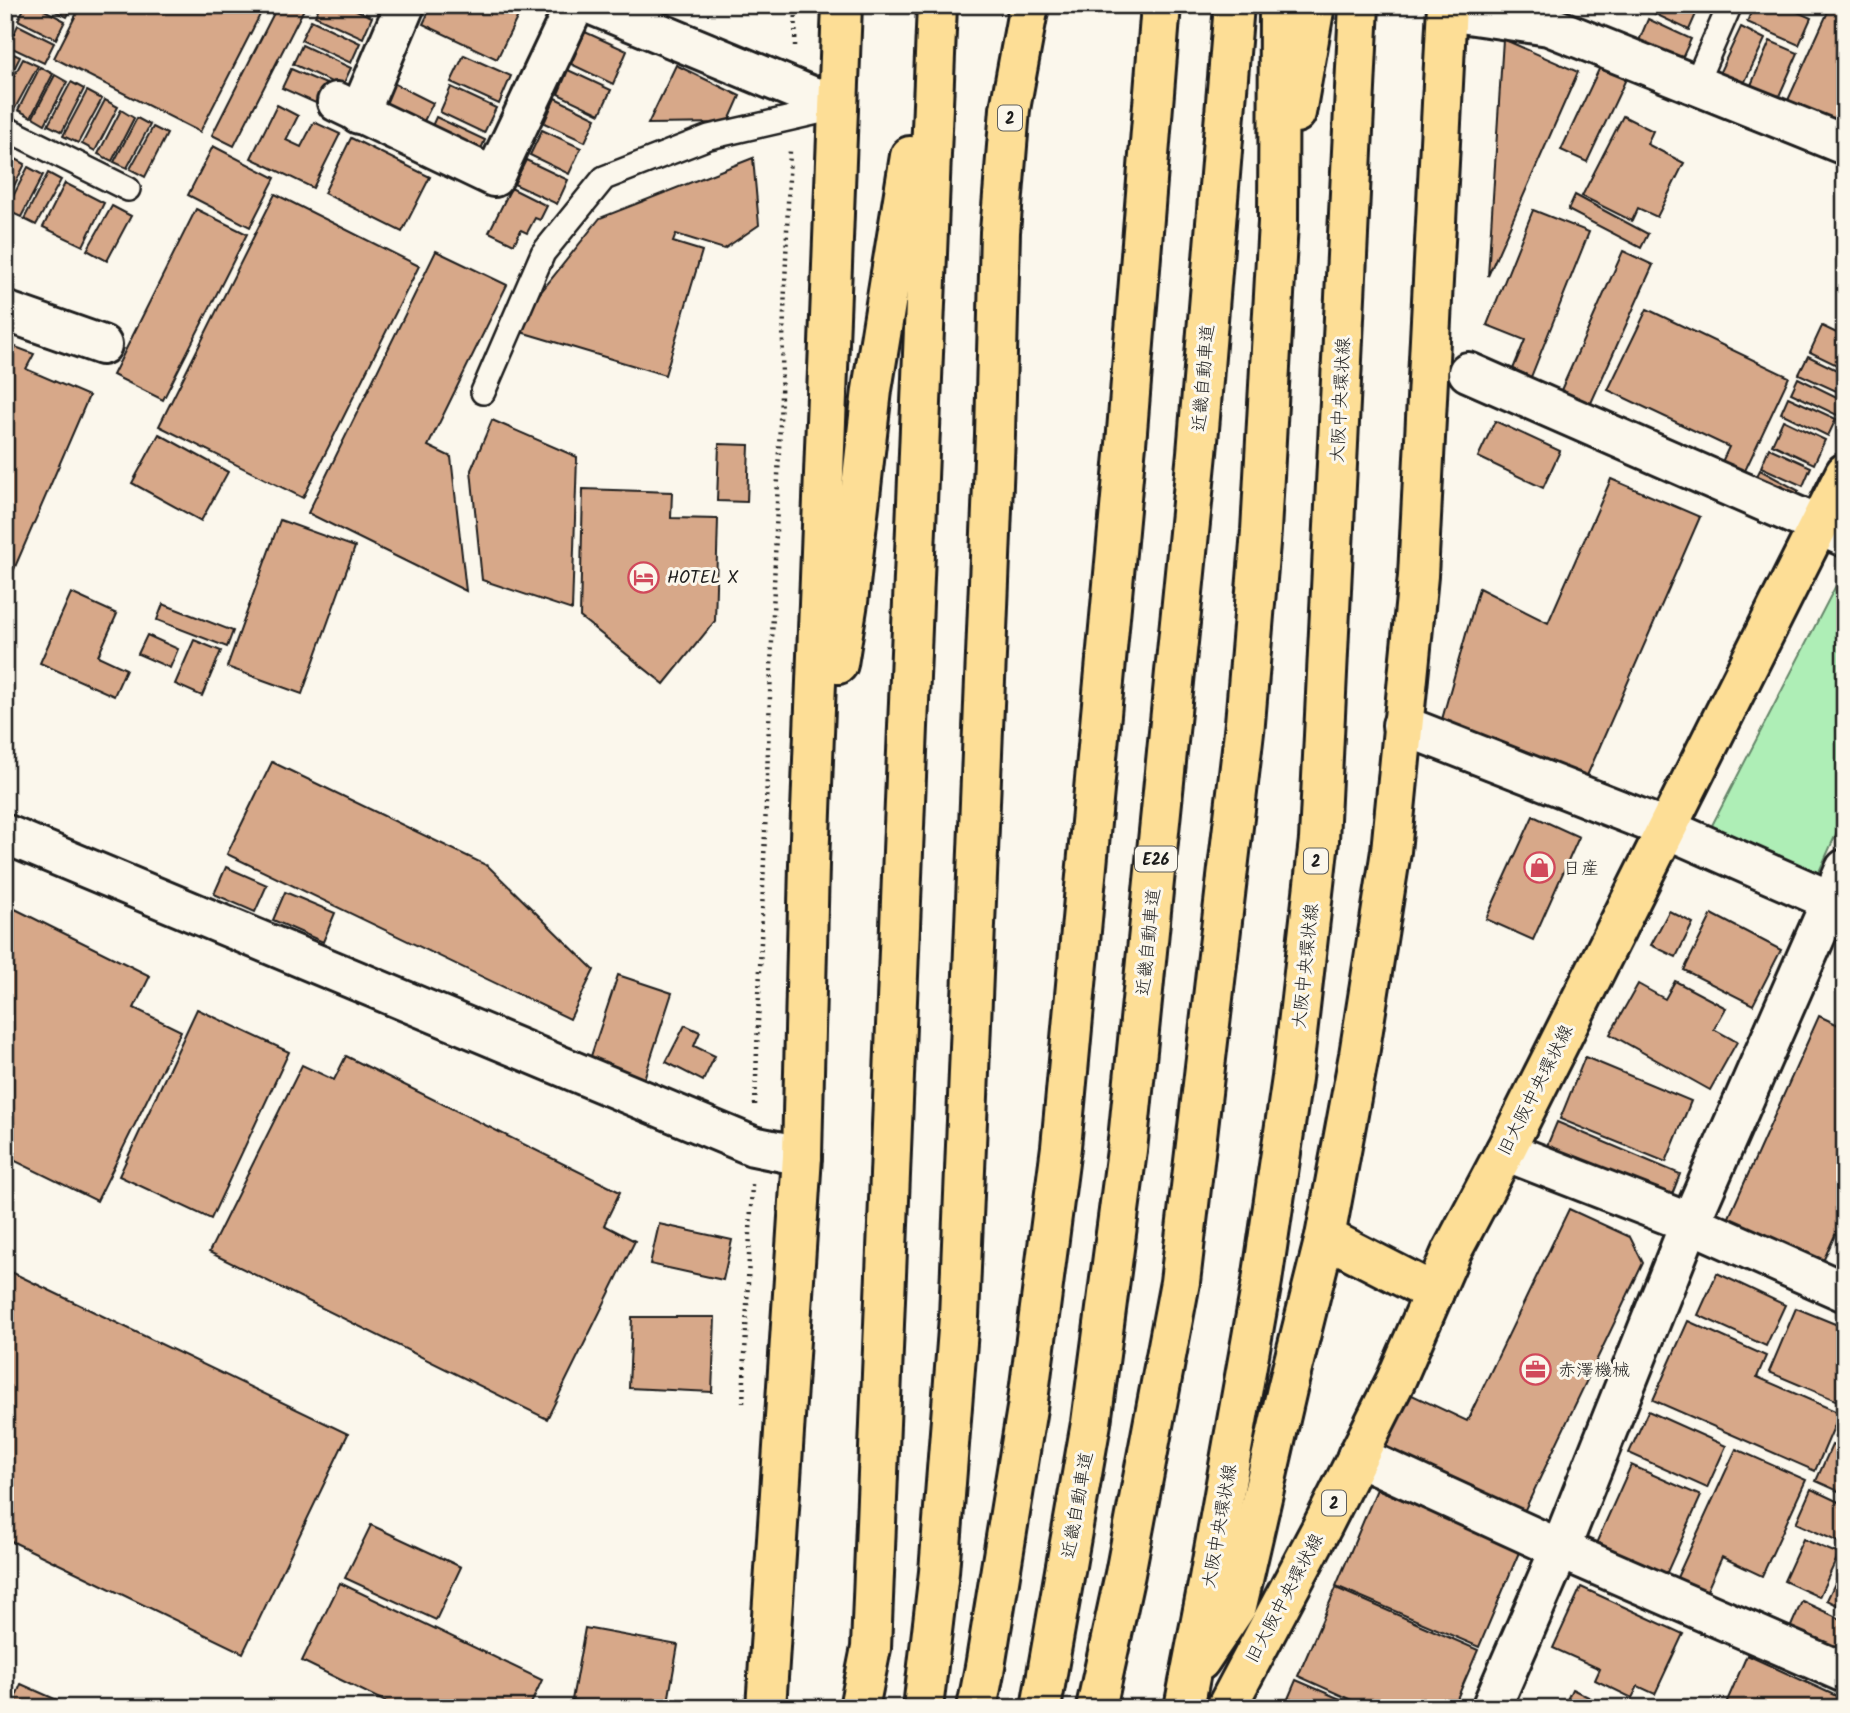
<svg xmlns="http://www.w3.org/2000/svg" width="1850" height="1713" font-family="Kalam,'Klee One',sans-serif">
<style>
.green{fill:#aeeeb6;stroke:#658569;stroke-width:2}
.building{fill:#d7a889;stroke:#1c1c1c;stroke-width:2}
.lines{fill:none;stroke-linecap:round;stroke-linejoin:round}
.service-casing{stroke:#1c1c1c;stroke-width:28}
.minor-casing{stroke:#1c1c1c;stroke-width:44}
.tertiary-casing{stroke:#1c1c1c;stroke-width:44}
.primary-casing{stroke:#1c1c1c;stroke-width:44}
.motorway-casing{stroke:#1c1c1c;stroke-width:44}
.path{stroke:#1c1c1c;stroke-width:4.5;stroke-dasharray:2 5;stroke-linecap:butt}
.service{stroke:#fbf7ec;stroke-width:23}
.minor{stroke:#fbf7ec;stroke-width:38}
.tertiary{stroke:#fbf7ec;stroke-width:38}
.primary{stroke:#fdde96;stroke-width:38}
.motorway{stroke:#fdde96;stroke-width:38}
.labels{text-anchor:middle;stroke-width:6;stroke-linejoin:round;paint-order:stroke}
.shield{fill:#fbf7ec;stroke:#5f5e5a;stroke-width:2}
.shield-label{font-size:16px;font-weight:bold;fill:#1c1c1c}
.street-label{font-size:18px;fill:#1c1c1c;stroke:#fbf7ec}
.poi-label{font-size:18px;fill:#1c1c1c;stroke:#fbf7ec;text-anchor:start}
</style>
<rect width="100%" height="100%" fill="#fbf7ec"/>
<filter id="ink" filterUnits="userSpaceOnUse"><feTurbulence type="fractalNoise" baseFrequency=".0143" numOctaves="2"/><feDisplacementMap in="SourceGraphic" scale="14" xChannelSelector="R" yChannelSelector="G"/><feConvolveMatrix kernelMatrix="1 2 1 2 8 2 1 2 1" color-interpolation-filters="sRGB"/></filter>
<g filter="url(#ink)">
<path class="green" d="M1845,568v246l-31,69 -107,-48z"/>
<g class="building">
<path d="M26,5h9l30,16 -9,18 -38,-19z"/>
<path d="M43,5h30l-6,12z"/>
<path d="M81,5h184l-65,127 -146,-74z"/>
<path d="M278,5h28l-72,141 -22,-11z"/>
<path d="M320,5h25l27,12 -9,21 -48,-22z"/>
<path d="M432,5h73l15,7 -23,47 -74,-35z"/>
<path d="M1655,5h45l-11,25 -38,-18z"/>
<path d="M1754,5h28l29,13 -12,27 -52,-23z"/>
<path d="M1798,5h18l-4,7z"/>
<path d="M1831,5h14v103l-11,24 -50,-23z"/>
<path d="M1648,19l43,20 -13,28 -42,-19z"/>
<path d="M311,20l49,23 -9,20 -50,-23z"/>
<path d="M18,25l36,18 -10,20 -36,-17z"/>
<path d="M1741,27l24,12 -24,51 -24,-12z"/>
<path d="M585,32l42,19 -14,33 -42,-20z"/>
<path d="M1503,39l75,33 -90,204z"/>
<path d="M1770,41l28,12 -22,50 -28,-11z"/>
<path d="M302,45l49,23 -9,19 -49,-23z"/>
<path d="M5,50l15,7 -15,30z"/>
<path d="M464,55l47,21 -12,28 -48,-22z"/>
<path d="M23,59l15,7 -24,44 -9,-4v-13z"/>
<path d="M676,65l64,31 -12,27 -80,1z"/>
<path d="M40,67l13,7 -22,43 -13,-7z"/>
<path d="M1600,67l26,12 -39,83 -26,-12z"/>
<path d="M291,69l47,20 -9,20 -47,-21z"/>
<path d="M568,70l43,20 -11,24 -42,-20z"/>
<path d="M55,75l12,7 -22,42 -12,-7z"/>
<path d="M383,78l50,25 -14,28 -50,-24z"/>
<path d="M71,82l13,7 -22,43 -14,-7z"/>
<path d="M451,87l45,21 -12,25 -44,-21z"/>
<path d="M87,91l15,8 -24,44 -15,-7z"/>
<path d="M555,98l41,20 -11,24 -41,-19z"/>
<path d="M105,100l13,7 -23,44 -13,-7z"/>
<path d="M277,105l21,11 -12,24 15,7 13,-25 26,12 -27,54 -62,-30z"/>
<path d="M121,110l13,8 -22,43 -14,-7z"/>
<path d="M1623,116l30,15 -6,13 37,19 -27,54 -19,-9 -6,13 -50,-25z"/>
<path d="M436,117l49,23 -9,20 -49,-23z"/>
<path d="M137,118l13,7 -23,43 -13,-6z"/>
<path d="M153,127l14,7 -22,43 -15,-8z"/>
<path d="M542,130l39,18 -12,26 -39,-19z"/>
<path d="M351,138l79,39 -28,55 -78,-39z"/>
<path d="M213,146l62,32 -25,49 -62,-32z"/>
<path d="M12,157l13,7 -20,40v-33z"/>
<path d="M753,158l6,67 -35,24 -48,-15 -3,8 29,9 -37,124 -144,-43 8,-25 71,-89z"/>
<path d="M526,160l42,20 -11,24 -43,-20z"/>
<path d="M28,167l15,8 -22,42 -15,-7z"/>
<path d="M48,173l13,7 -25,45 -12,-6z"/>
<path d="M65,183l39,20 -21,43 -40,-19z"/>
<path d="M511,188l36,18 -7,14 -5,-2 -8,15 -6,-3 -7,14 -25,-12z"/>
<path d="M275,194l144,72 -116,232 -144,-72z"/>
<path d="M1575,195l73,39 -7,14 -73,-38z"/>
<path d="M112,206l19,10 -24,45 -20,-11z"/>
<path d="M196,209l51,25 -84,166 -50,-25z"/>
<path d="M1533,210l56,22 -58,145 -18,-8 12,-29 -38,-15z"/>
<path d="M436,251l71,34 -79,161 23,11 15,134 -158,-78z"/>
<path d="M1623,251l30,14 -66,147 -30,-13z"/>
<path d="M1647,309l142,68 -46,98 -22,-11 8,-17 -121,-57z"/>
<path d="M1822,326l23,11v32l-35,-17z"/>
<path d="M5,343l29,11 -8,15 63,27 -84,194z"/>
<path d="M1808,356l37,18v21l-46,-21z"/>
<path d="M1798,378l47,23 -6,15 -48,-23z"/>
<path d="M1788,397l48,22 -8,17 -47,-23z"/>
<path d="M492,420l85,37 -5,153 -90,-30 -11,-110z"/>
<path d="M1783,420l42,20 -11,24 -42,-20z"/>
<path d="M1495,421l65,30 -17,37 -65,-31z"/>
<path d="M159,434l69,38 -27,49 -69,-38z"/>
<path d="M719,444l30,1 -2,57 -30,-1z"/>
<path d="M1769,448l42,19 -8,19 -42,-19z"/>
<path d="M1760,470l39,21 -9,17 -39,-20z"/>
<path d="M1611,479l89,38 -117,268 -142,-62 38,-135 69,35z"/>
<path d="M583,489l89,3 -1,26 47,1 -3,102 -51,63 -84,-67z"/>
<path d="M280,520l75,27 -53,147 -75,-27z"/>
<path d="M71,593l46,21 -19,42 28,13 -12,27 -74,-33z"/>
<path d="M163,604l70,27 -6,16 -70,-27z"/>
<path d="M147,635l31,14 -8,19 -32,-14z"/>
<path d="M194,640l27,11 -19,45 -27,-12z"/>
<path d="M272,762l216,104 106,104 -24,49 -343,-165z"/>
<path d="M1533,816l46,21 -46,103 -47,-21z"/>
<path d="M226,867l41,18 -12,27 -41,-18z"/>
<path d="M285,892l50,21 -12,29 -50,-22z"/>
<path d="M5,904l145,72 -16,32 47,23 -84,170 -92,-45z"/>
<path d="M1669,911l24,12 -17,34 -25,-12z"/>
<path d="M1712,914l69,36 -28,55 -69,-35z"/>
<path d="M618,975l54,18 -29,89 -55,-17z"/>
<path d="M1675,981l51,27 -12,21 23,13 -27,48 -100,-56 28,-50 27,15z"/>
<path d="M197,1009l92,43 -78,167 -92,-43z"/>
<path d="M1819,1016l26,12v185l-25,55 -95,-42z"/>
<path d="M685,1025l15,7 -6,14 21,10 -12,25 -37,-19z"/>
<path d="M346,1056l274,136 -16,33 31,16 -88,178 -338,-167 93,-187 32,15z"/>
<path d="M1585,1057l106,44 -25,61 -106,-43z"/>
<path d="M1557,1122l123,52 -12,31 -124,-52z"/>
<path d="M1569,1209l61,28 13,26 -123,257 -141,-68 29,-59 59,28z"/>
<path d="M659,1224l73,16 -9,40 -73,-16z"/>
<path d="M5,1269l343,165 -105,219 -238,-115z"/>
<path d="M1717,1273l68,32 -19,41 -68,-31z"/>
<path d="M1796,1308l49,20v62l-5,12 -71,-30z"/>
<path d="M632,1317h83l-3,75 -83,-4z"/>
<path d="M1688,1321l78,35 -9,21 83,36 -25,58 -162,-71z"/>
<path d="M1648,1411l78,35 -19,42 -78,-35z"/>
<path d="M1832,1445l13,6v43l-29,-13z"/>
<path d="M1736,1449l70,31 -44,96 -40,-19 -18,40 -30,-13z"/>
<path d="M1631,1465l70,31 -37,83 -70,-31z"/>
<path d="M1377,1489l143,61 -41,97 -143,-61z"/>
<path d="M1811,1489l34,16v40l-49,-22z"/>
<path d="M371,1525l90,42 -25,53 -91,-42z"/>
<path d="M1803,1539l36,15 -20,43 -35,-16z"/>
<path d="M1845,1562v47l-18,-9z"/>
<path d="M340,1583l202,97 -13,28h-131l-96,-47z"/>
<path d="M1581,1587l102,47 -28,60 -17,-8 -6,12 -37,-18 5,-11 -47,-21z"/>
<path d="M1336,1588l142,62 -25,58h-84l-71,-32z"/>
<path d="M1802,1601l43,20v15l-8,18 -49,-21z"/>
<path d="M585,1628l93,17 -11,63h-52l-43,-8z"/>
<path d="M1747,1655l98,45v8h-121z"/>
<path d="M1296,1680l65,28h-77z"/>
<path d="M21,1684l54,24h-64z"/>
<path d="M1572,1689l39,19h-48z"/>
</g>
<g class="lines">
<defs>
<g id="service">
<path d="M1695,85l35,-80"/>
<path d="M5,128l123,61"/>
<path d="M483,392l60,-139 61,-75 105,-41 126,-29"/>
</g>
<g id="minor">
<path d="M592,5l246,102"/>
<path d="M1447,11l102,15 296,119"/>
<path d="M337,102l157,75 81,-172"/>
<path d="M359,114l46,-109"/>
<path d="M5,311l97,34"/>
<path d="M1468,372l377,165"/>
<path d="M1402,725l263,103 180,79"/>
<path d="M1505,1151l185,72 155,69"/>
<path d="M1357,1456l203,93 285,124"/>
<path d="M1491,1708l69,-159 130,-326 155,-354"/>
</g>
<path id="tertiary" d="M5,834l748,312 49,10"/>
<g id="primary">
<path d="M838,664l10,-62 24,-212 38,-234"/>
<path d="M1325,1237l109,56"/>
<path d="M1200,1661l37,-55 50,-217 38,-152 34,-182 32,-204 27,-275 29,-571"/>
<path d="M766,1708l36,-552 7,-292 33,-859"/>
<path d="M859,1708l12,-60 66,-1643"/>
<path d="M1184,1708l24,-124 54,-303 30,-203 27,-238 40,-835"/>
<path d="M1226,1708l97,-183 73,-145 56,-129 53,-100 340,-678"/>
</g>
<g id="motorway">
<path d="M1296,113l19,-108"/>
<path d="M923,1708l16,-136 20,-255 36,-882 5,-203 10,-123 19,-104"/>
<path d="M977,1708l8,-41 42,-259 34,-261 65,-703 35,-439"/>
<path d="M1041,1708l50,-285 36,-273 70,-697 37,-448"/>
<path d="M1096,1708l29,-134 55,-292 65,-559 16,-192 17,-309 1,-217"/>
</g>
</defs>
<use href="#service" class="service-casing"/>
<use href="#minor" class="minor-casing"/>
<use href="#tertiary" class="tertiary-casing"/>
<use href="#primary" class="primary-casing"/>
<use href="#motorway" class="motorway-casing"/>
<g class="path">
<path d="M795,46l1,-41"/>
<path d="M755,1105l35,-956"/>
<path d="M743,1403l9,-219"/>
</g>
<use href="#service" class="service"/>
<use href="#minor" class="minor"/>
<use href="#tertiary" class="tertiary"/>
<use href="#primary" class="primary"/>
<use href="#motorway" class="motorway"/>
</g>
</g>
<defs>
<symbol id="hotel-ring" viewBox="-11 -11 22 22"><circle r="9.5" fill="#fbf7ec" stroke="#d1495b" stroke-width="1.5"/><path d="M-6-4.5h1.5V1H6V5H4.5V3h-9V5H-6ZM-4 0a1.8 1.8 0 1 1 3.6 0ZM.5 0V-2.5h3Q6-2.5 6 0Z" fill="#d1495b"/></symbol>
<symbol id="shop-ring" viewBox="-11 -11 22 22"><circle r="9.5" fill="#fbf7ec" stroke="#d1495b" stroke-width="1.5"/><path d="M-5-2.5h2.3a2.7 3.5 0 0 1 5.4 0H5L5.5 6h-11ZM-1.5-2.5h3a1.5 2.3 0 0 0-3 0Z" fill="#d1495b"/></symbol>
<symbol id="office-ring" viewBox="-11 -11 22 22"><circle r="9.5" fill="#fbf7ec" stroke="#d1495b" stroke-width="1.5"/><path d="M-6-3h4V-5.5h4V-3h4V5H-6ZM-1-4.5V-3h2v-1.5ZM-6 0V1H6V0Z" fill="#d1495b"/></symbol>
</defs>
<g fill-rule="evenodd">
<use href="#hotel-ring" x="626" y="560" width="35" height="35"/>
<use href="#shop-ring" x="1522" y="850" width="35" height="35"/>
<use href="#office-ring" x="1518" y="1352" width="35" height="35"/>
</g>
<g class="labels">
<g class="shield">
<rect x="998" y="105.5" width="24" height="25" rx="5"/>
<rect x="1135" y="846.5" width="42" height="25" rx="5"/>
<rect x="1304" y="848.5" width="24" height="25" rx="5"/>
<rect x="1322" y="1490.5" width="24" height="25" rx="5"/>
</g>
<g class="shield-label">
<text x="1010" y="124">2</text>
<text x="1156" y="865">E26</text>
<text x="1316" y="867">2</text>
<text x="1334" y="1509">2</text>
</g>
<g class="street-label">
<text transform="translate(1203 378) rotate(-85)" y="6">近畿自動車道</text>
<text transform="translate(1340 400) rotate(-87)" y="6">大阪中央環状線</text>
<text transform="translate(1148 942) rotate(-84)" y="6">近畿自動車道</text>
<text transform="translate(1305 966) rotate(-84)" y="6">大阪中央環状線</text>
<text transform="translate(1535 1090) rotate(-63)" y="6">旧大阪中央環状線</text>
<text transform="translate(1077 1505) rotate(-80)" y="6">近畿自動車道</text>
<text transform="translate(1219 1526) rotate(-80)" y="6">大阪中央環状線</text>
<text transform="translate(1284 1598) rotate(-62)" y="6">旧大阪中央環状線</text>
</g>
<g class="poi-label">
<text x="667" y="583">HOTEL X</text>
<text x="1563" y="874">日産</text>
<text x="1558" y="1376">赤澤機械</text>
</g>
</g>
<rect width="1850" height="1713" fill="none" stroke="#fbf7ec" stroke-width="28"/>
<rect x="14" y="14" width="1822" height="1685" fill="none" stroke="#1c1c1c" stroke-width="2.5" filter="url(#ink)"/>
</svg>
